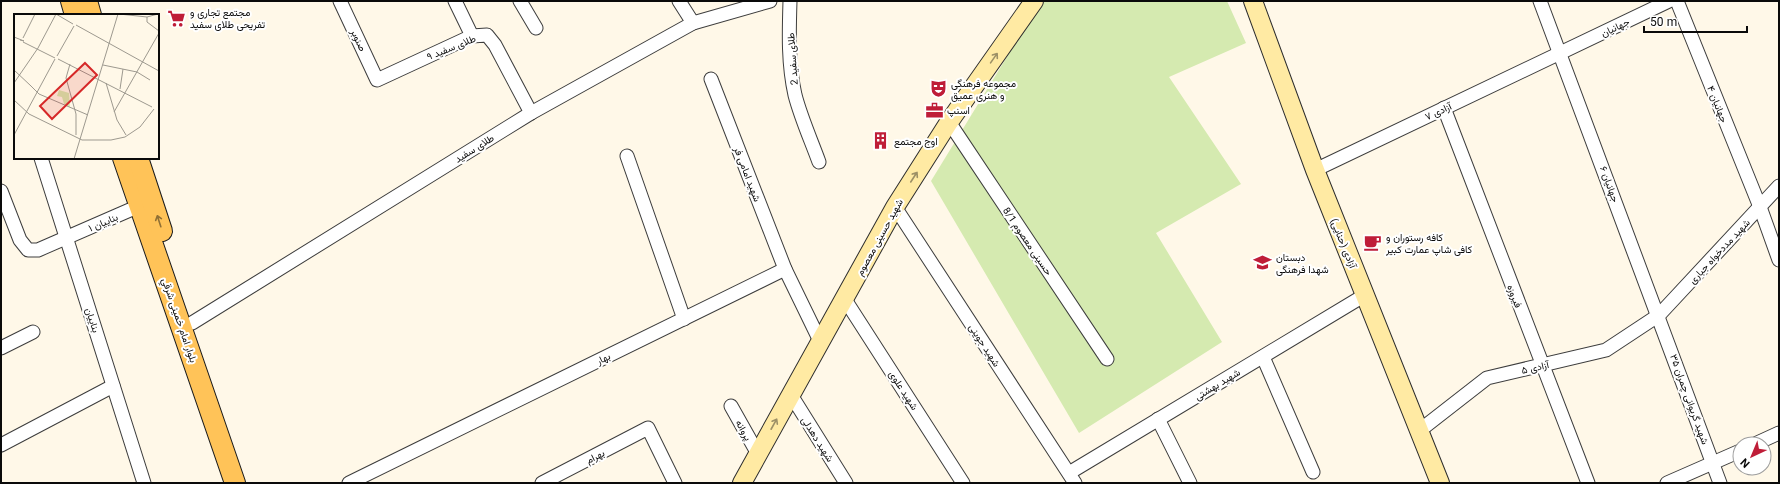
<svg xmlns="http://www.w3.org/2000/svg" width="1780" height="484" font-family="Georgia,Vazirmatn,serif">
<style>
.park{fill:#d5eab0}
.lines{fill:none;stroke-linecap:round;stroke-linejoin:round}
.street-casing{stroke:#3d3d3d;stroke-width:15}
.secondary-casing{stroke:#2c2c2c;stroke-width:20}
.primary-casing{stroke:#1b1b1b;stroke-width:22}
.street{stroke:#fff;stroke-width:13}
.secondary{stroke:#ffeaa3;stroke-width:18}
.primary{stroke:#ffc358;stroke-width:20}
.oneway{stroke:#9d9066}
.oneway2{stroke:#917035}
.labels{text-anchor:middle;stroke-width:4;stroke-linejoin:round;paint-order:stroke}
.poi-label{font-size:10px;fill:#0a0a0a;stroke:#fff;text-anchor:start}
.street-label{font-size:10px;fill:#0a0a0a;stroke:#fff}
.inset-road{fill:none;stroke:#9d998f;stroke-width:1}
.view{fill:#d62828;fill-opacity:0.15;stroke:#d62828;stroke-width:2}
.inset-edge{fill:none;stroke:#0a0a0a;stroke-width:2}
</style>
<rect width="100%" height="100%" fill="#fff8e8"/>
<path class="park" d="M1041,1h186l19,42 -77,34 72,107 -85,49 66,109 -143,91 -148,-252z"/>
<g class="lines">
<defs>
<g id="street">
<path d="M340,1l37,79 95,-44 15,-1 8,10 36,68"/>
<path d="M455,1l17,35"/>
<path d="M520,1l16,27"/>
<path d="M679,1l14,22"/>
<path d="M790,1c-1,32 -2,63 5,94 6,23 16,45 24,67"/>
<path d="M1540,1l180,482"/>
<path d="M1677,1l83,206 19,53"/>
<path d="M711,79l74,190"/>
<path d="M1444,108l144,375"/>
<path d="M949,122l158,237"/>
<path d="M627,156l57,163"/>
<path d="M41,158l103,325"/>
<path d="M1315,170l354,-169"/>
<path d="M1,191l19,49 8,10h10l101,-44"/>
<path d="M895,207l180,276"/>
<path d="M844,298l119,185"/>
<path d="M192,323l339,-210 162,-90 77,-22"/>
<path d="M1,348l32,-16"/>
<path d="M1263,357l50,115"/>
<path d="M791,395l55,88"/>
<path d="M731,406l27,48"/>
<path d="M1158,419l32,64"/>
<path d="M1419,431l68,-53 119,-28 53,-35 120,-129"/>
<path d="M1755,444l24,-11"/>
<path d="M1,445l112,-59"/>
<path d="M1069,473l296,-178"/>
<path d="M349,483l436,-214 35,72"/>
<path d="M542,483l106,-55 27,55"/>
<path d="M1667,483l73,-32"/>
</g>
<g id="secondary">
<path d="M1253,1l62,169 125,313"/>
<path d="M742,483l153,-276 54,-85 85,-121"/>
</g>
<g id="primary">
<path d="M71,1l4,14"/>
<path d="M87,1l4,14"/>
<path d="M123,158l112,325"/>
<path d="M138,158l24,73"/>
</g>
</defs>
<use href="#street" class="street-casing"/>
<use href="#secondary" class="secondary-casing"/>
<use href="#primary" class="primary-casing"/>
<use href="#street" class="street"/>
<use href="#secondary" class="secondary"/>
<use href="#primary" class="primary"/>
</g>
<defs><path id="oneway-shaft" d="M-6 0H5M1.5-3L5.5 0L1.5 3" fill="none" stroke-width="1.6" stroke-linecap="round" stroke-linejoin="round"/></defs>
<g class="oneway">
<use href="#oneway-shaft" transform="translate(994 58) rotate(-55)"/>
<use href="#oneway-shaft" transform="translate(914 177) rotate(-57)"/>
<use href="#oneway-shaft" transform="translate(774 424) rotate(-61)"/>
</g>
<use class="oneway2" href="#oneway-shaft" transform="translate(159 221) rotate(-108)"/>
<defs>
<symbol id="supermarket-bare" viewBox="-9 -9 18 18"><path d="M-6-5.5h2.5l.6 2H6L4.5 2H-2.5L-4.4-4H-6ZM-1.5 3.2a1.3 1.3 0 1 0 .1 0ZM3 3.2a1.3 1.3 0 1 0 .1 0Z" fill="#bf1d38" stroke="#fff" stroke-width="2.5" paint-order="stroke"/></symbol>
<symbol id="theatre-bare" viewBox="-9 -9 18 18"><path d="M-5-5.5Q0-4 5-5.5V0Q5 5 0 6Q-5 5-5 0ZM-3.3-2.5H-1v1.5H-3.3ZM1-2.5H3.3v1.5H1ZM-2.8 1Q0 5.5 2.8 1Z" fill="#bf1d38" stroke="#fff" stroke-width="2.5" paint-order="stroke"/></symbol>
<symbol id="office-bare" viewBox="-9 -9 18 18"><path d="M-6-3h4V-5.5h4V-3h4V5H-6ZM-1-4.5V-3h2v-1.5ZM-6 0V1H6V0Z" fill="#bf1d38" stroke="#fff" stroke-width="2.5" paint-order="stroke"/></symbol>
<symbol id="building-bare" viewBox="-9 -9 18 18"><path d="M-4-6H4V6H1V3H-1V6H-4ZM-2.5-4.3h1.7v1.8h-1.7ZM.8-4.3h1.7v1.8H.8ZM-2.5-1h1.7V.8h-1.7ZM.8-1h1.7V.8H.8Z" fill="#bf1d38" stroke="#fff" stroke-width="2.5" paint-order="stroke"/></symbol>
<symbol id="cafe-bare" viewBox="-9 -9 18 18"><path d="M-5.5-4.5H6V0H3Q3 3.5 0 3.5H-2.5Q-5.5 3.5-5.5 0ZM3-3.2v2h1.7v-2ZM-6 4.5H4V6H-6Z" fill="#bf1d38" stroke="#fff" stroke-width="2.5" paint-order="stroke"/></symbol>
<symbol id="school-bare" viewBox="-9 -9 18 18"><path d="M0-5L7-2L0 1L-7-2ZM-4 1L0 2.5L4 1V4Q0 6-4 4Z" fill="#bf1d38" stroke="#fff" stroke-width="2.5" paint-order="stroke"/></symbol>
</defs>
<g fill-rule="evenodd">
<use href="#supermarket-bare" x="164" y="6" width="25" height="25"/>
<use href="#theatre-bare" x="926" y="76" width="25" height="25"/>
<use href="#office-bare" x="922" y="98" width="25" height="25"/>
<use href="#building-bare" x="868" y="128" width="25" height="25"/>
<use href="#cafe-bare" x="1360" y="230" width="25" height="25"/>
<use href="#school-bare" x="1250" y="250" width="25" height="25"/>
</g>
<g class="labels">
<g class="poi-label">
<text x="190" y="16">مجتمع تجاری و<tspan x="190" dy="12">تفریحی طلای سفید</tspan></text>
<text x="951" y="87">مجموعه فرهنگی<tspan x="951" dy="12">و هنری عمیق</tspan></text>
<text x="947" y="114">اسنپ</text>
<text x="894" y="145">اوج مجتمع</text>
<text x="1386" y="241">کافه رستوران و<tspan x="1386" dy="12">کافی شاپ عمارت کبیر</tspan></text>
<text x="1276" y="261">دبستان<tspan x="1276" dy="12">شهدا فرهنگی</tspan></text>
</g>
<g class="street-label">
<text transform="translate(1615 27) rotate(-25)" y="4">جهانیان</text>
<text transform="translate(359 40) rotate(65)" y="4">صنوبر</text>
<text transform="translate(451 47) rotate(-22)" y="4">طلای سفید ۹</text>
<text transform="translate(792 59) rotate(-94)" y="4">طلای سفید 2</text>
<text transform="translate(1718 104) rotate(68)" y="4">جهانیان ۴</text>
<text transform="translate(1438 111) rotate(-25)" y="4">آزادی ۷</text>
<text transform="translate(474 148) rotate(-32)" y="4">طلای سفید</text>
<text transform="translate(748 174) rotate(69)" y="4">شهید امامی فر</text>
<text transform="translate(1610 184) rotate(70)" y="4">جهانیان ۶</text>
<text transform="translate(103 222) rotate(-23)" y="4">بناییان ۱</text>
<text transform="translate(879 237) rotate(-61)" y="4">شهید حسینی معصوم</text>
<text transform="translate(1028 241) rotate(56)" y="4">حسینی معصوم 8/1</text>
<text transform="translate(1344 243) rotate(68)" y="4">آزادی (حنایی)</text>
<text transform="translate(1719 251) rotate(-47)" y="4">شهید مددخواه جباری</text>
<text transform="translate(1515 296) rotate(69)" y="4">فیروزه</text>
<text transform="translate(93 320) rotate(72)" y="4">بناییان</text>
<text transform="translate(180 320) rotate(71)" y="4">بلوار امام خمینی شرقي</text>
<text transform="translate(985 345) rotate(57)" y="4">شهید جوینی</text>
<text transform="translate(603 358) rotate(-26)" y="4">بهار</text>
<text transform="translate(1535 367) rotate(-13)" y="4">آزادی ۵</text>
<text transform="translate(1217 384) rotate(-31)" y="4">شهید بهشتی</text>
<text transform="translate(904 390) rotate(57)" y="4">شهید علوی</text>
<text transform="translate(1690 399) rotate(70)" y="4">شهید گریوانی چمران ۳۵</text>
<text transform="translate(744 430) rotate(61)" y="4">پروانه</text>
<text transform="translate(818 439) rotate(58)" y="4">شهید دهدلی</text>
<text transform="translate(595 456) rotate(-27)" y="4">بهرام</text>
</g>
</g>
<g transform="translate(14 14)">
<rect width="145" height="145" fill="#fff8e8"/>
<path d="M45,76l10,3 1,14 -6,-3 -2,-7 -5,-1z" fill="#d5eab0"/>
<path class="inset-road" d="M42,0l17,10M105,0l28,3 11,-3M133,3v5l12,9M62,11l83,46M0,23l10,4 -4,-1M9,24l12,-24M9,28l32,16M43,42l17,-30M44,45l94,48M56,50l-4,14 10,36v21M89,51l34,7 13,8M0,56l17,16M0,69l24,-35 18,-34M92,69l11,37 9,15M16,71l9,9 49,21M106,75l3,-20M0,86l15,14 53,26h29l14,-3 15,-10 14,-18M100,98l45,-79M0,121l41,-76M60,145l44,-145"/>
<path class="view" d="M71,49l12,12 -45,44 -12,-13z"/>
<rect width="145" height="145" class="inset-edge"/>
</g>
<rect width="1780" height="484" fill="none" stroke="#0a0a0a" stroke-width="4"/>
<g transform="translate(1752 456) rotate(224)"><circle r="19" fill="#ffffff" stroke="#9d9d9d"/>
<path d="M0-3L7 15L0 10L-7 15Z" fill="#bf1d38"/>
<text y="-6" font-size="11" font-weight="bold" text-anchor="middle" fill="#0a0a0a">N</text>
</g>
<path d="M1644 26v6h103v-6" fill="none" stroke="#0a0a0a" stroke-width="2"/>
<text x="1650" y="26" font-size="12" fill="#0a0a0a" stroke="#ffffff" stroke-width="3" paint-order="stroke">50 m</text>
</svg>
